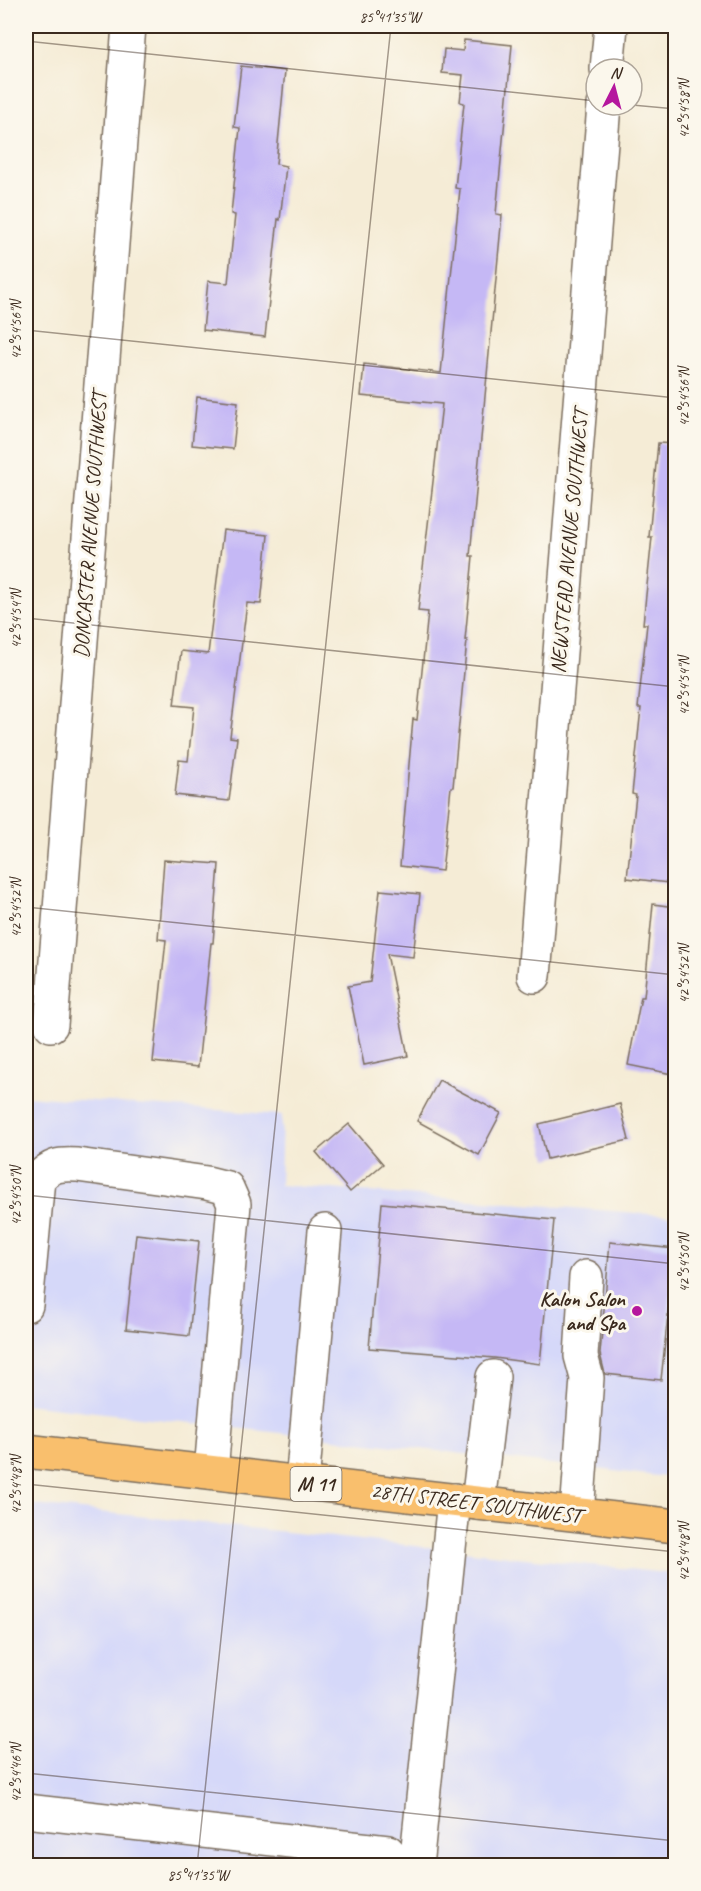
<svg xmlns="http://www.w3.org/2000/svg" width="701" height="1891" font-family="Caveat,sans-serif">
<style>
.built{fill:#d5d8f9}
.building{fill:#c5b8f5}
.lines{fill:none;stroke-linecap:round;stroke-linejoin:round}
.minor-casing{stroke:#7c6e5e;stroke-width:36}
.major-casing{stroke:#7c6e5e;stroke-width:36}
.minor{stroke:#fff;stroke-width:33}
.major{stroke:#f9bf6d;stroke-width:33}
.ticks{fill:none;stroke:#3b2a1e;stroke-width:1.5;stroke-opacity:0.45}
.poi-dot{fill:#b5179e;stroke:#fbf7ec;stroke-width:2}
.labels{text-anchor:middle;stroke-width:6;stroke-linejoin:round;paint-order:stroke}
.shield{fill:#fbf7ec;stroke:#75685c;stroke-width:1.5}
.shield-label{font-size:20px;font-weight:bold;fill:#3b2a1e}
.street-label{font-size:21px;fill:#3b2a1e;stroke:#fbf7ec}
.poi-label{font-size:21px;font-weight:bold;fill:#3b2a1e;stroke:#fbf7ec;text-anchor:end}
.neatline{fill:none;stroke:#3b2a1e;stroke-width:2}
.ticks-label{font-size:15px;text-anchor:middle;fill:#3b2a1e}
</style>
<rect width="100%" height="100%" fill="#fbf7ec"/>
<filter id="ink" filterUnits="userSpaceOnUse"><feTurbulence type="fractalNoise" baseFrequency=".0167" numOctaves="2"/><feDisplacementMap in="SourceGraphic" scale="12" xChannelSelector="R" yChannelSelector="G"/><feConvolveMatrix kernelMatrix="1 2 1 2 8 2 1 2 1" color-interpolation-filters="sRGB"/></filter>
<filter id="wash" filterUnits="userSpaceOnUse"><feTurbulence type="fractalNoise" baseFrequency=".008" numOctaves="4" result="noise"/><feDisplacementMap in="SourceGraphic" scale="24" xChannelSelector="R" yChannelSelector="G"/><feGaussianBlur stdDeviation="1.35" result="paint"/><feColorMatrix in="noise" values="0 0 0 0 0 0 0 0 0 0 0 0 0 0 0 0 0 1.4 0 .05"/><feComposite in="paint" operator="in"/></filter>
<g filter="url(#wash)">
<rect width="100%" height="100%" fill="#f5ecd6"/>
<g class="built">
<path d="M26,1096l256,19 -2,70 395,31v262l-649,-74z"/>
<path d="M26,1504l649,70v291h-649z"/>
</g>
<g id="blocks">
<g class="building">
<path d="M464,40l48,5 -16,169 6,1 -32,341h3l-8,84h2l-14,147h-2l-9,84 -42,-5 13,-147 4,1 11,-108 -10,-1 24,-207 -81,-8 3,-32 77,9 19,-184 -5,-1 9,-85 -4,-1 3,-27 -21,-2 2,-24 19,2z"/>
<path d="M241,66l44,5 -9,93 10,2 -6,54 -2,-1 -13,118 -62,-7 5,-49 20,2 7,-68 -4,-1 9,-86 -6,-1z"/>
<path d="M197,397l41,5 -5,47 -41,-4z"/>
<path d="M658,443l17,1v347l-7,92 -41,-5 9,-83 -4,-1 9,-86h-3l9,-84h-4l9,-87h-3z"/>
<path d="M223,530l45,5 -7,69 -14,-1 -17,134 7,1 -8,63 -54,-6 4,-35 9,1 6,-54 -20,-2 7,-54 27,3z"/>
<path d="M164,860l55,4 -6,79h-2l-13,124 -45,-5 13,-122 -8,-1z"/>
<path d="M380,890l40,4 -7,63 -26,-3 21,102 -44,9 -16,-79 22,-4z"/>
<path d="M653,904l22,3v147l-3,20 -44,-9 13,-68h3z"/>
<path d="M439,1080l62,33 -22,42 -62,-34z"/>
<path d="M620,1104l9,36 -82,19 -8,-35z"/>
<path d="M349,1124l34,40 -33,28 -34,-40z"/>
<path d="M382,1203l172,17 -14,144 -45,-6 -126,-10z"/>
<path d="M136,1234l63,7 -10,95 -63,-7z"/>
<path d="M610,1242l65,7 -14,131 -56,-6 -5,-20z"/>
</g>
</g>
</g>
<g filter="url(#ink)">
<use href="#blocks" fill-opacity="0" stroke="#7c6e5e" stroke-width="1.5"/>
<g class="lines">
<defs>
<g id="minor">
<path d="M607,69l4,-43"/>
<path d="M534,976l70,-871"/>
<path d="M51,1025l78,-999"/>
<path d="M26,1305l12,-126c13,-14 21,-15 39,-14l130,18 20,5 7,16 -23,268"/>
<path d="M302,1483l23,-252"/>
<path d="M478,1503l15,-126"/>
<path d="M577,1514l10,-136 -6,-22 5,-79"/>
<path d="M26,1811l362,41 12,14"/>
<path d="M416,1866l38,-366"/>
</g>
<path id="major" d="M26,1451l650,75"/>
</defs>
<use href="#minor" class="minor-casing"/>
<use href="#major" class="major-casing"/>
<use href="#minor" class="minor"/>
<use href="#major" class="major"/>
</g>
</g>
<path class="ticks" d="M26,41l570,60M632,105l44,4M26,330l650,68M26,618l650,69M26,907l650,68M26,1195l650,69M26,1484l650,68M26,1773l650,68M197,1866l194,-1840"/>
<circle class="poi-dot" cx="637" cy="1311" r="6"/>
<g class="labels">
<rect class="shield" x="290.5" y="1467" width="51" height="34" rx="4.5"/>
<g class="shield-label">
<text x="316" y="1491">M 11</text>
</g>
<g class="street-label">
<text transform="translate(90 525) rotate(-86)" y="7">DONCASTER AVENUE SOUTHWEST</text>
<text transform="translate(569 541) rotate(-85)" y="7">NEWSTEAD AVENUE SOUTHWEST</text>
<text transform="translate(476 1503) rotate(7)" y="7">28TH STREET SOUTHWEST</text>
</g>
<g class="poi-label">
<text x="625" y="1306">Kalon Salon<tspan x="625" dy="24">and Spa</tspan></text>
</g>
</g>
<rect width="701" height="1891" fill="none" stroke="#fbf7ec" stroke-width="66"/>
<g transform="translate(614 87) rotate(6)"><circle r="28" fill="#fbf7ec" stroke="#aea59a" stroke-width="1.5"/>
<path d="M0-4.5L10 22L0 15L-10 22Z" fill="#b5179e"/>
<text y="-9" font-size="16" font-weight="bold" text-anchor="middle" fill="#3b2a1e">N</text>
</g>
<rect x="33" y="33" width="635" height="1825" class="neatline"/>
<g class="ticks-label">
<text x="390" y="22">85°41'35"W</text>
<text transform="translate(684 109) rotate(-90)" y="5">42°54'58"N</text>
<text transform="translate(16 330) rotate(-90)" y="5">42°54'56"N</text>
<text transform="translate(684 397) rotate(-90)" y="5">42°54'56"N</text>
<text transform="translate(16 619) rotate(-90)" y="5">42°54'54"N</text>
<text transform="translate(684 686) rotate(-90)" y="5">42°54'54"N</text>
<text transform="translate(16 908) rotate(-90)" y="5">42°54'52"N</text>
<text transform="translate(684 974) rotate(-90)" y="5">42°54'52"N</text>
<text transform="translate(16 1196) rotate(-90)" y="5">42°54'50"N</text>
<text transform="translate(684 1263) rotate(-90)" y="5">42°54'50"N</text>
<text transform="translate(16 1485) rotate(-90)" y="5">42°54'48"N</text>
<text transform="translate(684 1552) rotate(-90)" y="5">42°54'48"N</text>
<text transform="translate(16 1773) rotate(-90)" y="5">42°54'46"N</text>
<text x="198" y="1880">85°41'35"W</text>
</g>
</svg>
